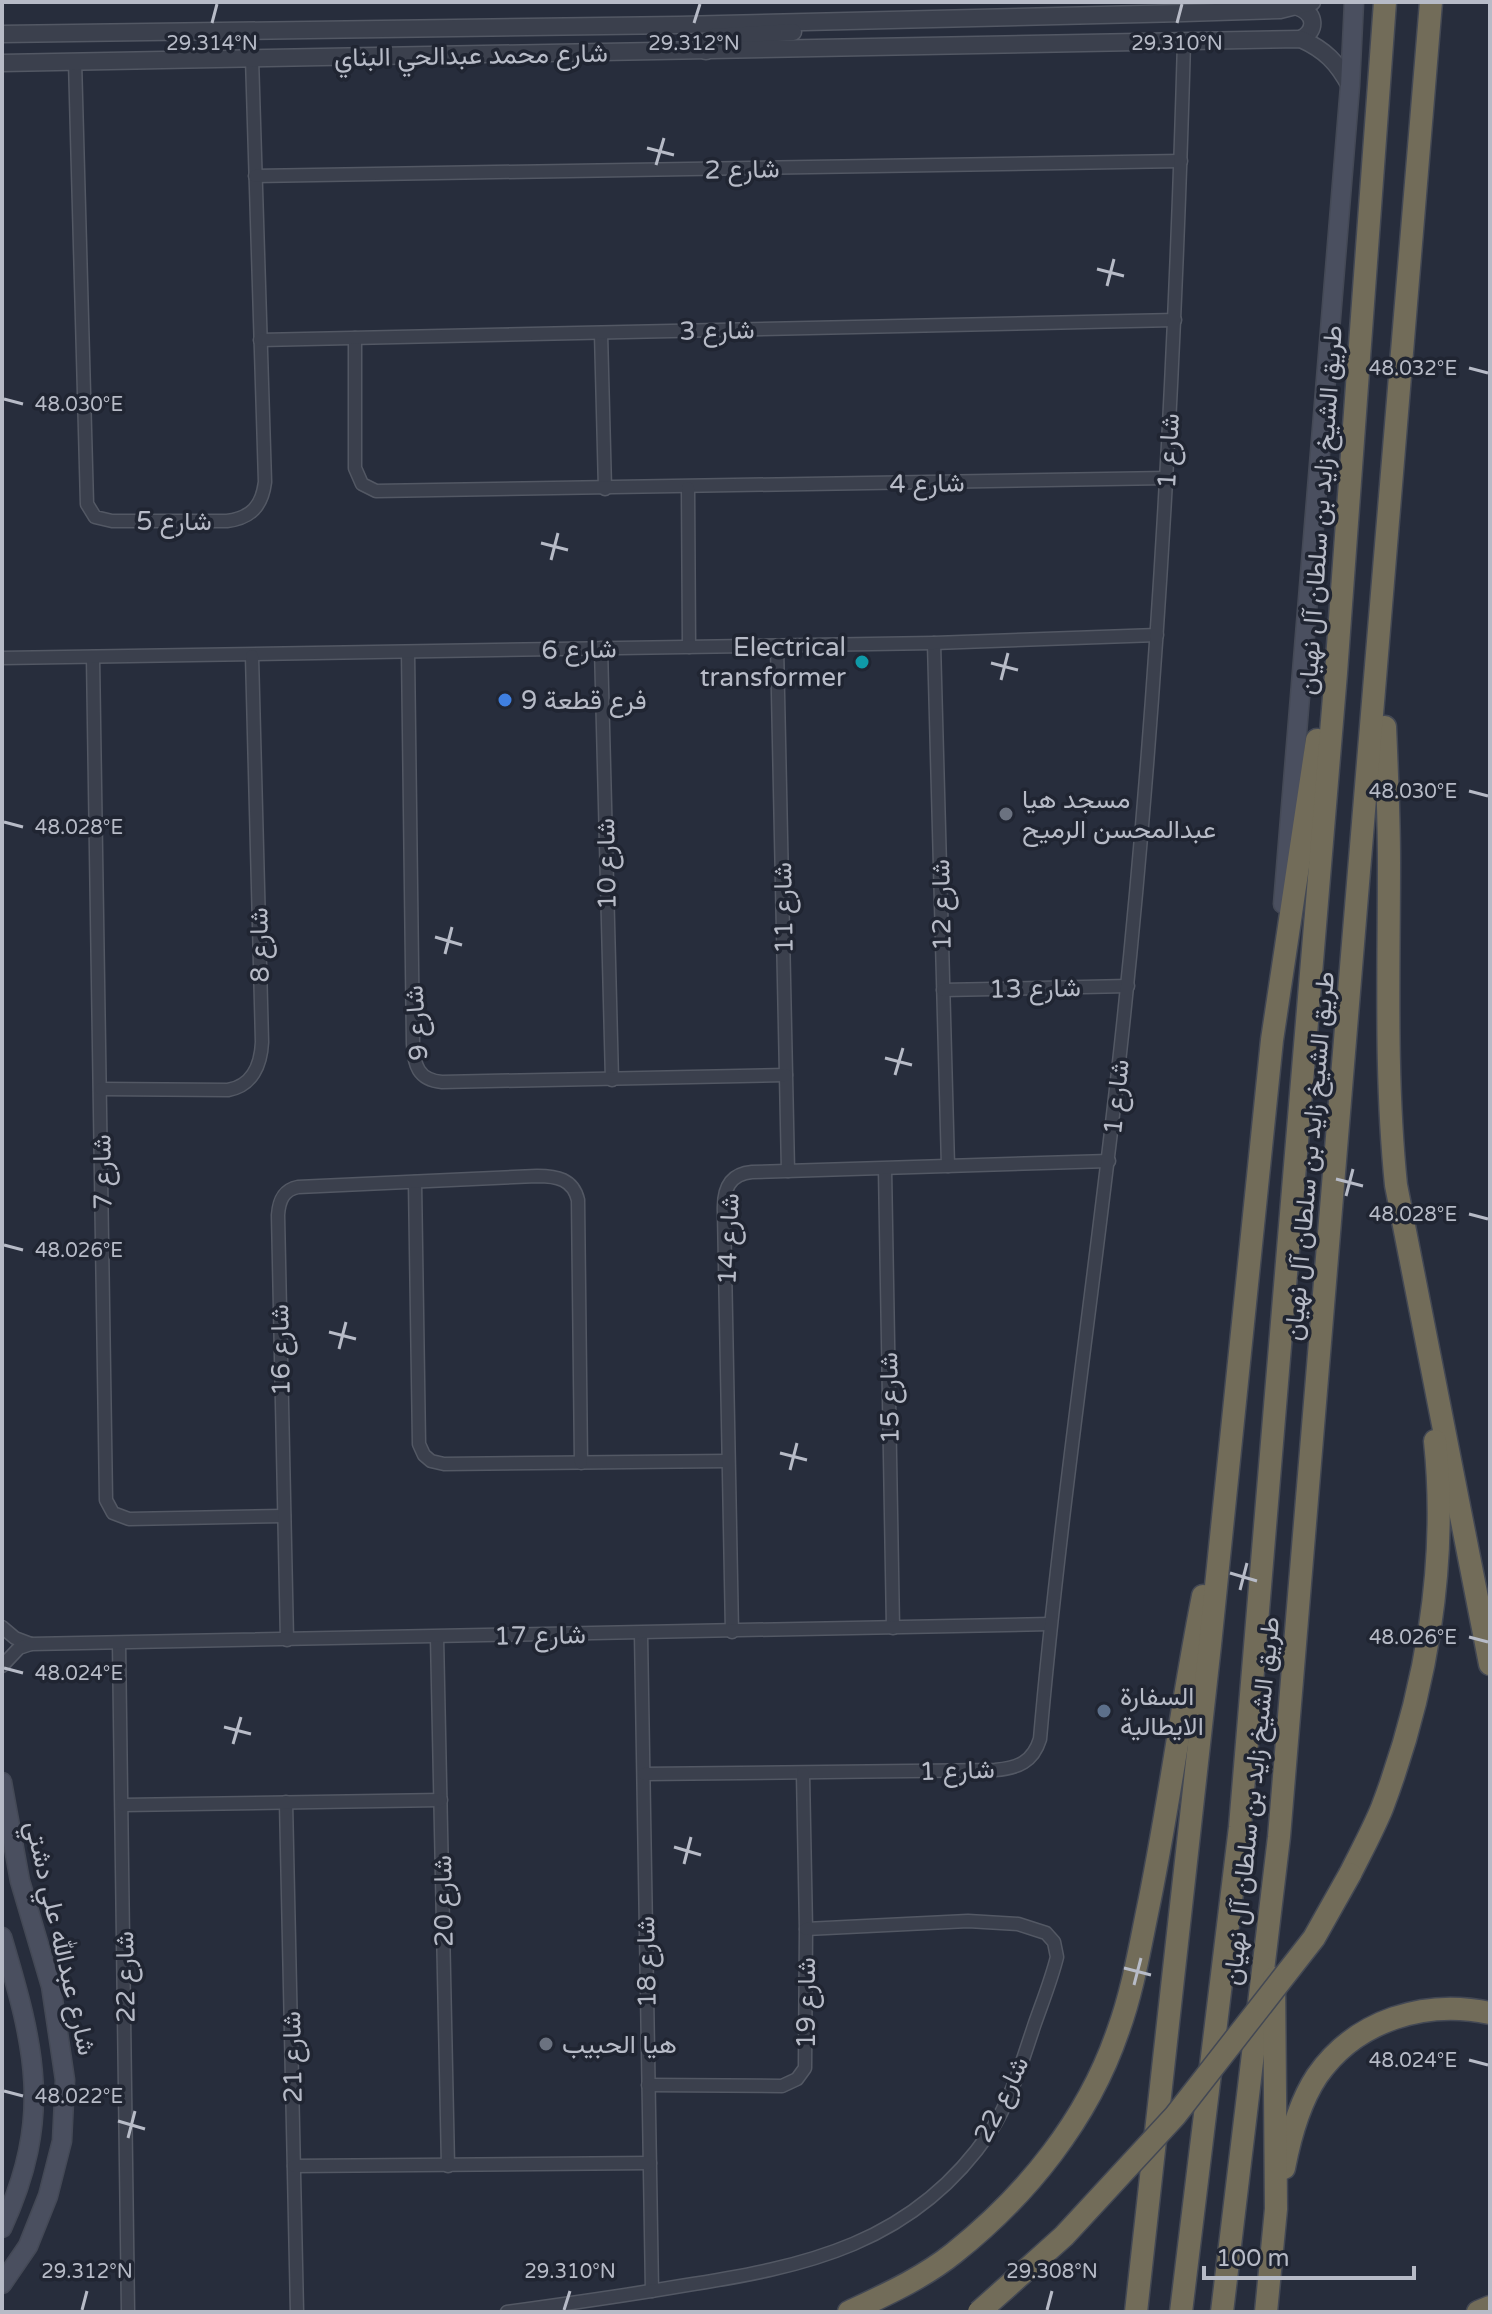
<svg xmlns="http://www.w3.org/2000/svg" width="1492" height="2314" font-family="'Varela Round',Vazirmatn,sans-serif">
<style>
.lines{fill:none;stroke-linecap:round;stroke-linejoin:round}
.minor-casing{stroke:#535864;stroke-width:15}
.tertiary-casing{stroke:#535864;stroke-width:19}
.secondary-casing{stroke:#444956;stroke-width:21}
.motorway-casing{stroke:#434854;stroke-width:25}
.minor{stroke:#3b404d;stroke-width:12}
.tertiary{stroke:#3b404d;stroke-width:16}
.secondary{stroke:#4a4f5f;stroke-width:18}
.motorway{stroke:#726c59;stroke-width:22}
.motorway-bridge-casing{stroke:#434854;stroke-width:25;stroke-linecap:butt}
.motorway-bridge{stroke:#726c59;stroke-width:22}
.ticks{fill:none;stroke:#b7bbc7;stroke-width:3}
.culture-dot{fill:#0f9aa8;stroke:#202532;stroke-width:3}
.shop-dot{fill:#3f7fe0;stroke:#202532;stroke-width:3}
.worship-dot{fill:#6b7280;stroke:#202532;stroke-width:3}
.service-dot{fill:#5c6f8a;stroke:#202532;stroke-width:3}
.labels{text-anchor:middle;stroke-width:7;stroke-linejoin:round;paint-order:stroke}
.street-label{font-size:26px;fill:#b7bbc7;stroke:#202532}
.poi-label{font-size:26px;fill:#b7bbc7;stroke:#202532;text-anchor:start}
.ticks-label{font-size:20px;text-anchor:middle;fill:#b7bbc7;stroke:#202532;stroke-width:7;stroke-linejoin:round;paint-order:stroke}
</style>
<rect width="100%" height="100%" fill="#272d3c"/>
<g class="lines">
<defs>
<g id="minor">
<path d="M75,61l12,443 8,13 17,4h115c24,-3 35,-15 38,-39l-13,-424"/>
<path d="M255,176l926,-15"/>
<path d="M601,333l4,156"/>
<path d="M355,338v130l7,16 14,7 791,-13"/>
<path d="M260,340l915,-20"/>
<path d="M688,488l1,159"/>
<path d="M934,643l14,523"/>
<path d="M777,646l11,525"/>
<path d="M601,648l11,432"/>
<path d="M408,652l5,392c1,21 5,36 29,38l344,-7"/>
<path d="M93,657l13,843 7,13 16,6 155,-3"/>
<path d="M2,658l932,-15 223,-8"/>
<path d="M943,990l185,-4"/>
<path d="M101,1089l127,1c24,-4 33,-25 34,-48l-10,-386"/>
<path d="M885,1169l8,459"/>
<path d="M415,1182l4,262 5,11 7,6 13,3 284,-3"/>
<path d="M2,1627l13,11 16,6"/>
<path d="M732,1632l-8,-420c-1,-22 5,-38 28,-40l357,-11"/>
<path d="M641,1634l11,657"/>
<path d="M437,1637l11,529"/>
<path d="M287,1640l-9,-425c1,-14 5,-25 20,-28l239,-11c20,0 36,3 41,24l3,263"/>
<path d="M119,1643l9,669"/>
<path d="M2,1666l17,-18 12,-4 1019,-20"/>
<path d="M644,1774l351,-4c23,-2 38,-8 45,-31 21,-242 59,-482 84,-723 34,-324 51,-649 60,-974"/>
<path d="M286,1802l11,510"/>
<path d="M123,1805l318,-5"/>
<path d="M648,2085l134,1 15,-7 8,-11 1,-139 -3,-155"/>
<path d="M294,2166l356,-3"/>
<path d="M507,2312c58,-8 116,-16 174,-26 124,-19 233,-42 309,-154 21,-32 32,-70 44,-106 8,-23 17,-45 23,-69l-3,-15 -8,-9 -28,-9 -50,-3 -162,8"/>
</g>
<g id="tertiary">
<path d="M1298,7c18,7 19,23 3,32"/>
<path d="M2,34l677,-9 505,-12 96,-3 32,-8"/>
<path d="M706,51v-7l7,-7 80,-5"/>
<path d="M2,63l1299,-24c24,11 36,23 49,47"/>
</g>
<g id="secondary">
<path d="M1283,904l67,-818 4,-84"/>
<path d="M2,1782l18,99 31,105 14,94 -3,61 -14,55 -20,50 -26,38"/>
<path d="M2,1937c33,111 51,180 0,291"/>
</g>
<g id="motorway">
<path d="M1385,727c2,45 4,90 4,135 0,108 -4,215 7,323l94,479"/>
<path d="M1350,1874c11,-22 23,-44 32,-66 44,-116 66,-243 53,-367"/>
<path d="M1284,2168c6,-31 15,-65 33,-92 39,-56 108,-77 173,-63"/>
<path d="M849,2312c36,-17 74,-34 105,-59 73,-58 134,-134 164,-222 14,-38 21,-79 29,-118 22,-105 35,-212 56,-317"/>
<path d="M1136,2312l74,-667 62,-605 45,-300"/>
<path d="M1181,2312l59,-485 96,-1154 49,-671"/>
<path d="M1222,2312l57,-475 152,-1835"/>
<path d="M1266,2312l10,-103 -2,-231"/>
<path d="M1478,2312l12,-5"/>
</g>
</defs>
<use href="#minor" class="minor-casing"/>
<use href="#tertiary" class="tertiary-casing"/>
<use href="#secondary" class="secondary-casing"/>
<use href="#motorway" class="motorway-casing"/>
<use href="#minor" class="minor"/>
<use href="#tertiary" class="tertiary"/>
<use href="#secondary" class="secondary"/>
<use href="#motorway" class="motorway"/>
<defs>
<path id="motorway-bridge" d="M979,2312l85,-76 111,-120 139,-178 36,-64"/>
</defs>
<use href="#motorway-bridge" class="motorway-bridge-casing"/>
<use href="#motorway-bridge" class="motorway-bridge"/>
</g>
<path class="ticks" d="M212,23l5,-19M694,23l6,-19M1177,23l5,-19M647,148l27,7M656,165l8,-27M1097,269l27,7M1107,286l7,-27M1469,368l19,5M4,399l19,5M541,543l27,7M551,560l7,-27M991,663l27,7M1001,680l7,-27M1469,791l19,5M4,822l19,5M435,937l27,8M445,954l7,-27M885,1058l27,7M895,1075l8,-27M1336,1179l27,7M1346,1196l7,-27M1469,1214l19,5M4,1245l19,5M329,1332l27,7M339,1349l7,-27M780,1453l27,7M790,1470l7,-27M1230,1573l27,8M1240,1590l7,-27M1469,1637l19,5M4,1668l19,5M224,1727l27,7M233,1744l8,-27M674,1847l27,8M684,1864l7,-27M1124,1968l27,7M1134,1985l7,-27M1469,2060l19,5M4,2091l19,5M118,2121l27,8M128,2138l7,-27M82,2310l5,-19M564,2310l6,-19M1047,2310l5,-19"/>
<circle class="culture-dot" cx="862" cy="662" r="8"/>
<circle class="shop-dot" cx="505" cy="700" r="8"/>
<g class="worship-dot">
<circle cx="1006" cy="814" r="8"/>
<circle cx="546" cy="2044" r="8"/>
</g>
<circle class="service-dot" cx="1104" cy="1711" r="8"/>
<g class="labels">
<g class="street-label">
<text transform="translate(471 55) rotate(-1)" y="9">شارع محمد عبدالحي البناي</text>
<text transform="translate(742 169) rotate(-1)" y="9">شارع 2</text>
<text transform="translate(717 330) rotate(-1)" y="9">شارع 3</text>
<text transform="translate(1168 451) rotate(-87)" y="9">شارع 1</text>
<text transform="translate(927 483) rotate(-1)" y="9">شارع 4</text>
<text transform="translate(1320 510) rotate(-86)" y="9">طريق الشيخ زايد بن سلطان آل نهيان</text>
<text x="174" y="530">شارع 5</text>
<text transform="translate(579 649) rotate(-1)" y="9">شارع 6</text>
<text transform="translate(606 864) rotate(-91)" y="9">شارع 10</text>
<text transform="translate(941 905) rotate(-91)" y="9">شارع 12</text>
<text transform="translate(783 908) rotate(-91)" y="9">شارع 11</text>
<text transform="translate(259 945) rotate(-91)" y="9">شارع 8</text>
<text transform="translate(1035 988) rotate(-1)" y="9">شارع 13</text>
<text transform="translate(416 1023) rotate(-94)" y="9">شارع 9</text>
<text transform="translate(1116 1097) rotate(-84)" y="9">شارع 1</text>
<text transform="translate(1309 1156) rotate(-85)" y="9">طريق الشيخ زايد بن سلطان آل نهيان</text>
<text transform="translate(102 1172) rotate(-91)" y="9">شارع 7</text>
<text transform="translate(728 1239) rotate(-88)" y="9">شارع 14</text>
<text transform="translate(280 1350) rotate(-91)" y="9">شارع 16</text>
<text transform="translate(889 1398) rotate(-91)" y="9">شارع 15</text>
<text transform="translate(540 1635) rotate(-1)" y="9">شارع 17</text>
<text transform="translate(957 1770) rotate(-2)" y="9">شارع 1</text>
<text transform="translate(1251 1801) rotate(-84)" y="9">طريق الشيخ زايد بن سلطان آل نهيان</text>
<text transform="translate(443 1901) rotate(-91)" y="9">شارع 20</text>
<text transform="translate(61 1938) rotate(77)" y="9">شارع عبدالله علي دشتي</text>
<text transform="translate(646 1962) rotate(-91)" y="9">شارع 18</text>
<text transform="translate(125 1977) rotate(-91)" y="9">شارع 22</text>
<text transform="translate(806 2003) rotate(-90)" y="9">شارع 19</text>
<text transform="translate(292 2057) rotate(-91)" y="9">شارع 21</text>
<text transform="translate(1001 2099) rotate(-64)" y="9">شارع 22</text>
</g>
<g class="poi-label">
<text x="846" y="656" text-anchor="end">Electrical<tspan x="846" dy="30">transformer</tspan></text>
<text x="521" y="709">فرع قطعة 9</text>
<text x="1022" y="808">مسجد هيا<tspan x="1022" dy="30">عبدالمحسن الرميح</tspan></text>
<text x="1120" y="1705">السفارة<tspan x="1120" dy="30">الايطالية</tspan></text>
<text x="562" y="2053">هيا الحبيب</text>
</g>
</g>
<g class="ticks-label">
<text x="212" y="50">29.314°N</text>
<text x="694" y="50">29.312°N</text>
<text x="1177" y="50">29.310°N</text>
<text x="1413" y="375">48.032°E</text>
<text x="79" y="411">48.030°E</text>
<text x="1413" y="798">48.030°E</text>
<text x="79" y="834">48.028°E</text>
<text x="1413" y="1221">48.028°E</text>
<text x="79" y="1257">48.026°E</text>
<text x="1413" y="1644">48.026°E</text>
<text x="79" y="1680">48.024°E</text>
<text x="1413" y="2067">48.024°E</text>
<text x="79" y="2103">48.022°E</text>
<text x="87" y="2278">29.312°N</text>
<text x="570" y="2278">29.310°N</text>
<text x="1052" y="2278">29.308°N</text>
</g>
<rect width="1492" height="2314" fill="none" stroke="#b7bbc7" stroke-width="8"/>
<path d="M1204 2266v12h210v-12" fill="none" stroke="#b7bbc7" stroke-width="4"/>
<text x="1216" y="2266" font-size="24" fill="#b7bbc7" stroke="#202532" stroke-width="6" paint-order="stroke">100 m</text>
</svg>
